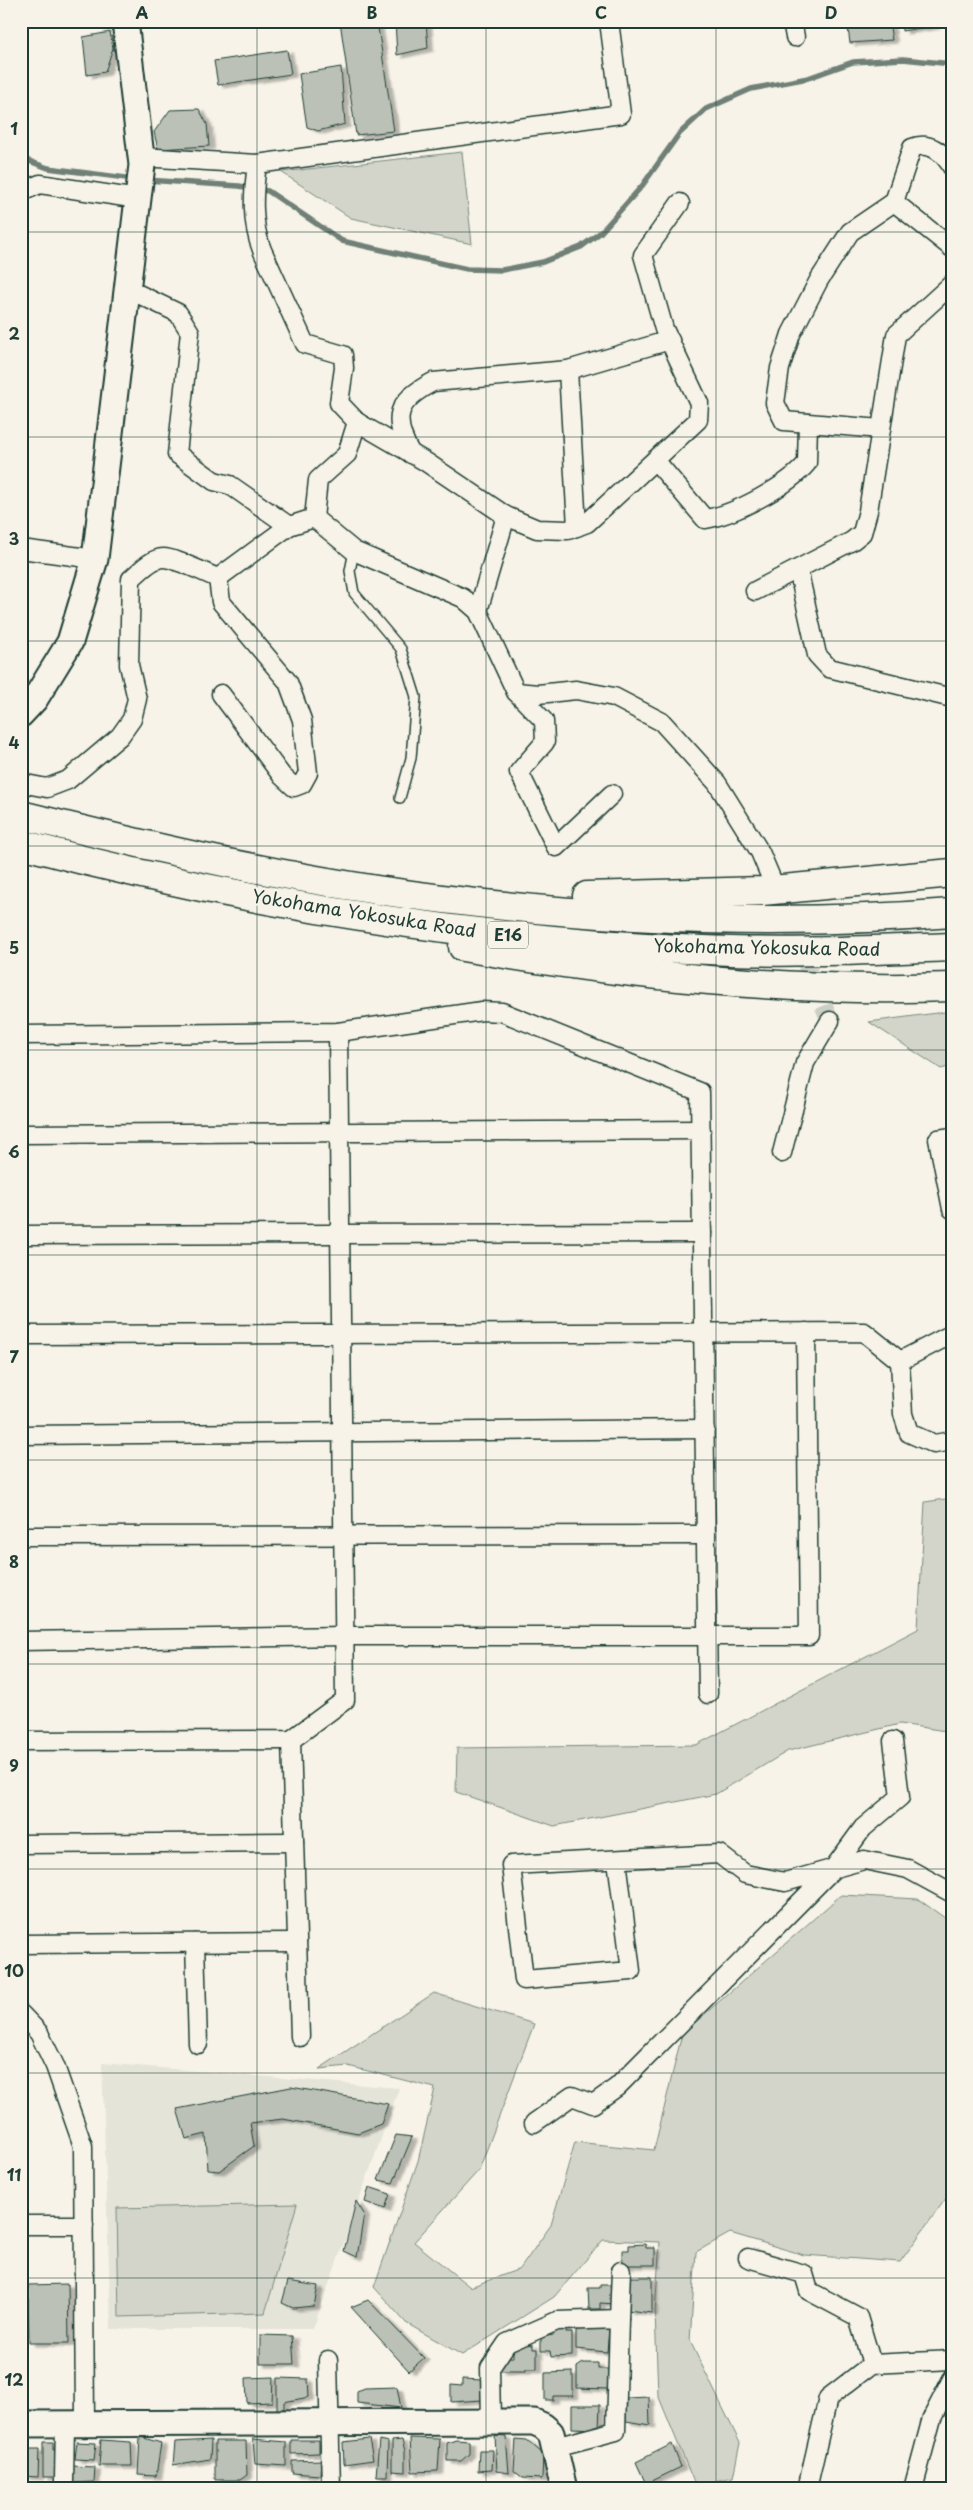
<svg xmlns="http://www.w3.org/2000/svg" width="973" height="2510" font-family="'Playpen Sans',sans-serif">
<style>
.built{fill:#e5e4d9}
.green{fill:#d3d5ca;stroke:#79897f}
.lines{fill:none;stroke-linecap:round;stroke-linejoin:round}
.stream{stroke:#6f8077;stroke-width:5.5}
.building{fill:#bbc1b6;stroke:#1f3d34;filter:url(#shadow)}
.street-tunnel{stroke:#cccfc4;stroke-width:18;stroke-dasharray:18 9;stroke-linecap:butt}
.lane-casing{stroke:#1f3d34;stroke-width:12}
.street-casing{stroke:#1f3d34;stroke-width:21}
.secondary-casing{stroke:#1f3d34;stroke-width:29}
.highway-casing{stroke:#1f3d34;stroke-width:31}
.lane{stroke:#f7f3e8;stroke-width:9}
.street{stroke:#f7f3e8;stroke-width:18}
.secondary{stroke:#f7f3e8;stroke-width:25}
.highway{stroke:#f7f3e8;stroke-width:28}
.grid{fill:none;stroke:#1f3d34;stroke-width:1;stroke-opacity:0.55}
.labels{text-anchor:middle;stroke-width:4.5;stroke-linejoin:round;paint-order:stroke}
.shield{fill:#f7f3e8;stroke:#60746a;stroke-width:1}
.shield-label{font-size:16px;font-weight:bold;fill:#1f3d34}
.street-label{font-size:18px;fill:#1f3d34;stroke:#f7f3e8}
.neatline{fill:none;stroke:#1f3d34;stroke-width:2}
.grid-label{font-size:16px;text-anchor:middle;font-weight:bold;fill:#1f3d34}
</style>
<defs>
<filter id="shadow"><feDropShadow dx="5.5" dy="3" stdDeviation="1" flood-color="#0004"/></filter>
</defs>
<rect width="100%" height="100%" fill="#f7f3e8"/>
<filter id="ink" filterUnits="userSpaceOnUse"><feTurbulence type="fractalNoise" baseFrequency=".02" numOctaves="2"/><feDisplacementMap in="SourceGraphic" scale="10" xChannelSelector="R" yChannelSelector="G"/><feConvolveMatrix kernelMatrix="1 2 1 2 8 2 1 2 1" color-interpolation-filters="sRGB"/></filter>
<g filter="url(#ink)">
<path class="built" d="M102,2063l297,25 -86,241h-202z"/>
<g class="green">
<path d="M462,152l10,92 -121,-26 -70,-46z"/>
<path d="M952,1011v55l-11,3 -72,-47z"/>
<path d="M952,1498v234l-52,-8 -112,27 -72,43 -162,32 -98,-34 1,-44 239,-3 222,-116 7,-127z"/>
<path d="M841,1895l77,4 34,24v267l-52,72 -96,-7 -74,-22 -34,19 -6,89 50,102 -7,34 -38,8 -37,-90 -3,-85 5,-68 -57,-2 -49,57 -92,58 -56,-32 -32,-36 44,-126 17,-73 -87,-22 -29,3 115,-76 100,31 -55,146 -65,72 56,45 50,-18 31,-44 24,-83 79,8 28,-116z"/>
<path d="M297,2204l-32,109 -146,4 -2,-109z"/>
</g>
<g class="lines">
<g class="stream">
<path d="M21,158l27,10 86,11"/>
<path d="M146,180l93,6 29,5 74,50 125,28 35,1 41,-8 38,-15 20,-15 41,-46 37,-52 27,-25 45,-20 57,-11 45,-16 50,-3 49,5"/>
</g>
</g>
<g class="building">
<path d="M340,21h37l17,110 -38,4z"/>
<path d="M395,21h31l2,27 -31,7z"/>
<path d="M847,21h42l3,19 -42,3z"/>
<path d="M901,21h33v5l-32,5z"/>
<path d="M110,32l3,16 -8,24 -18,3 -4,-38z"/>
<path d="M287,50l4,24 -73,11 -4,-24z"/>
<path d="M341,67l4,57 -27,7 -11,-4 -8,-53z"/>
<path d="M199,109l8,15 2,22 -51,3 -4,-17 16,-22z"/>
<path d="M291,2087l97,17 -7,20 -23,9 -75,-14 -33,4 4,23 -35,25 -11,-1 -2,-36 -20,5 -9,-30z"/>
<path d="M396,2135l16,2 -19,46 -15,-3z"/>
<path d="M369,2187l21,7 -5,15 -20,-7z"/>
<path d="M356,2201l8,13 -7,43 -13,-6z"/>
<path d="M645,2244l1,4h9v17h-33v-15h7v-5z"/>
<path d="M627,2277h25v36l-25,-3z"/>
<path d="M288,2281l30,5 -4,20 -21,2 -11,-5z"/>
<path d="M68,2284l1,59h-40l-1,-58z"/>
<path d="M600,2285h16v19l-16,-1v6h-11l-1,-21h12z"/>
<path d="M368,2300l56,58 -15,13 -58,-64z"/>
<path d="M566,2327v6h6v23l-21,1 -1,-6h-9v-14l13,-2v-5z"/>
<path d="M609,2328l-2,24 -31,-3v-20z"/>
<path d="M260,2335l32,1 2,28h-34z"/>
<path d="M523,2344l10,1v4h4v20h-11v2h-26v-6l6,-8h7v-7z"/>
<path d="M583,2363h15v6h12l-1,20 -32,-1v-21z"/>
<path d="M573,2372v24h-20v4h-8v-27z"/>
<path d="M273,2377l-1,25 -25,1 -1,-25z"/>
<path d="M277,2378l31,1 1,18 -25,5v8h-7z"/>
<path d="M462,2379l20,1v20l-31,2v-17l11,1z"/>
<path d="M397,2387l4,21 -44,-5v-12l8,-3z"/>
<path d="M649,2397l1,28 -24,-4 1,-23z"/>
<path d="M572,2405h28l-1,24 -27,-1z"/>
<path d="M495,2436l11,1 3,36 -12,-2z"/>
<path d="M140,2437l21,6 -5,33 -18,-1z"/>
<path d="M410,2438l30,1 -2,32 -26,1z"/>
<path d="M253,2439l33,3v24l-31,-2z"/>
<path d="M369,2439l4,21 -29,4 -1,-22z"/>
<path d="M516,2439l11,1 16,14 -1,25 -19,-1 -9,-7z"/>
<path d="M101,2440l30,2 1,24h-33z"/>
<path d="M211,2440l-1,19 -37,6 2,-23z"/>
<path d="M291,2440h28v13l-28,1z"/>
<path d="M379,2440l9,2 -1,34h-11z"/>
<path d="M402,2440l3,11v21l-13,-1v-30z"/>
<path d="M456,2440l13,1v13l-8,7h-14v-18z"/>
<path d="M215,2441h31l1,34 -7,5h-25z"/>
<path d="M43,2442h10v8h5l2,27h-17z"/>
<path d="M77,2442l19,1 -2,17 -19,-1z"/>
<path d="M672,2444l9,23 -35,17 -10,-22z"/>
<path d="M24,2449h15l-1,28 -14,-1z"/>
<path d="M479,2450h14l-1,20 -14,1z"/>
<path d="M321,2460l-1,15 -28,-2v-12z"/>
<path d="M71,2466l24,1 -1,15 -23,1z"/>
<path d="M318,2483v6h-28v-4z"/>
<path d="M440,2483l1,6h-25v-5z"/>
<path d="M37,2484l22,1v4h-36z"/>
<path d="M373,2484l-1,5h-24v-4z"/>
<rect x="458" y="2484" width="25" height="5"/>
<path d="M142,2485h13l18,1v3h-31z"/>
<rect x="217" y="2485" width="28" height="4"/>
<rect x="377" y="2485" width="30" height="4"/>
<path d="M492,2485h26v4h-29z"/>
<rect x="181" y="2486" width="28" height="3"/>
<rect x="250" y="2486" width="33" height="3"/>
<path d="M524,2486l28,1v2h-28z"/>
<path d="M65,2487h29v2z"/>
</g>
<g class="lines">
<path class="street-tunnel" d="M772,881l58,140"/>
<defs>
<path id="lane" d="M354,551l-4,20 4,22 47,56 15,48 -5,61 -11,40"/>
<g id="street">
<path d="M792,21l3,16"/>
<path d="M141,157l116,7 364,-50 -12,-93"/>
<path d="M21,192l19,-8 98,15"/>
<path d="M894,202l18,-54c17,-7 31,4 40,19"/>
<path d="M128,289l50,24 12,19 -13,122 37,27 16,4 59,41"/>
<path d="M568,370l9,157"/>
<path d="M357,422l69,40 80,54 31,13 31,1 19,-7 111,-103 1,-17 -35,-74 -21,-74 37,-52"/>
<path d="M881,429l-97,-8 -9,-18 5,-35 11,-34 28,-54 31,-48 44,-30 58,46"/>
<path d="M411,454c-20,-36 -15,-53 22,-72l135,-12 102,-30"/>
<path d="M655,460l50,59c29,-4 83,-33 102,-56l1,-40"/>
<path d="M314,518l40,33 109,47 15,13 38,81 28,29 1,21 -26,30 37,75 56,-53"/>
<path d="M21,549l74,10"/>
<path d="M798,569l19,86 12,13 123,30"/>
<path d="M218,578l71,-52 25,-8 4,-38 29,-26 10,-32 -18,-19 5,-35 -1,-13 -38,-11 -43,-94c-11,-28 -9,-56 -5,-86"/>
<path d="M755,591l97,-50 10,-8 6,-22 28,-176 56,-51"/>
<path d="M478,611l28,-95"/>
<path d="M516,692l22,2 38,-4 38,7 48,25 55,61 43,69 11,26"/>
<path d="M21,783l26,5 21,-8 52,-44 12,-17 5,-20 -8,-34 2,-86c8,-7 21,-21 32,-21 12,0 42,15 55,20l3,24 67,80 14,38 6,53 -6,11 -8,3 -12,-11 -61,-82"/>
<path d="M21,1035l317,-3 144,-21 20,1 198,80 8,602"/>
<path d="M21,1134l680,-4"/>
<path d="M952,1137l-14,2 14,70"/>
<path d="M782,1153l23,-90 25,-42"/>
<path d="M21,1235l681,-2"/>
<path d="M21,1335l843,-3 36,29 52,-27"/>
<path d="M900,1361l3,53 6,19 25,11 18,-3"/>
<path d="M21,1435l684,-6"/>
<path d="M21,1536l685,-1"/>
<path d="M21,1641l324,-5h464l-3,-304"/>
<path d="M291,1740l9,297"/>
<path d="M21,1741l270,-1 54,-40 -7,-668"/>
<path d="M21,1844l273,-2"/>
<path d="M617,1860l14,111 -107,9 -13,-115 208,-11 26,20 40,8 79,-22 44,9 44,24"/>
<path d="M195,1943l3,101"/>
<path d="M21,1944l276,-2"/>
<path d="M21,2014l18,19 16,33 28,80 2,277"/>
<path d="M534,2123l38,-27 21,8 24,-17 216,-218 30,-41 37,-31 -7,-56"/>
<path d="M21,2225h63"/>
<path d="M748,2258l56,16 5,17 49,26 14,47"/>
<path d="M619,2319l2,-48"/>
<path d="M328,2360l3,129"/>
<path d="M491,2422l-1,-54 17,-25 50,-22 62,-2 -3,112 -61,16"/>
<path d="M64,2481l1,-58"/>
<path d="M807,2489l21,-91 44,-34 80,-4"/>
<path d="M913,2489l19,-71 20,-39"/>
</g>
<g id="secondary">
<path d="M21,714l14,-15 35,-57 25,-83 47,-394 -17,-144"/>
<path d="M21,2424l513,-2 9,4 8,7 13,56"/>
</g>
<g id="highway">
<path d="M21,815c118,29 236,57 356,75 190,28 384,38 575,23"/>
<path d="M21,844c231,62 470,99 709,107 74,2 148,-1 222,-4"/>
<path d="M587,896l175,-5 190,-18"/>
<path d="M463,947c162,28 324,46 489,40"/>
</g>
</defs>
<use href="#lane" class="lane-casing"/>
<use href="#street" class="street-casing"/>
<use href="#secondary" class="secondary-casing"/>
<use href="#highway" class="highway-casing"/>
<use href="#lane" class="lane"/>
<use href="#street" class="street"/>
<use href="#secondary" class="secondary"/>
<use href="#highway" class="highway"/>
</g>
</g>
<path class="grid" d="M257,21v2468M486,21v2468M716,21v2468M21,232h931M21,437h931M21,641h931M21,846h931M21,1050h931M21,1255h931M21,1460h931M21,1664h931M21,1869h931M21,2073h931M21,2278h931"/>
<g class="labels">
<rect class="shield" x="488" y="921.5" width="40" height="27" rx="4"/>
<g class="shield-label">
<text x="508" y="941">E16</text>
</g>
<g class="street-label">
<text transform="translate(364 914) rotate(9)" y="6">Yokohama Yokosuka Road</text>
<text transform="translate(767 948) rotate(1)" y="6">Yokohama Yokosuka Road</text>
</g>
</g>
<rect width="973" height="2510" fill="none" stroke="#f7f3e8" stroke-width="55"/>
<rect x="28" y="28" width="918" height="2454" class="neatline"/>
<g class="grid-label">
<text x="142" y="19">A</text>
<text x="372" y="19">B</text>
<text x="601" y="19">C</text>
<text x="831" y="19">D</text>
<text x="14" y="135">1</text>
<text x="14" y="340">2</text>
<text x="14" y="545">3</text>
<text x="14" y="749">4</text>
<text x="14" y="954">5</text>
<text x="14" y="1158">6</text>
<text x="14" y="1363">7</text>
<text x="14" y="1568">8</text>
<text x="14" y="1772">9</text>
<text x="14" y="1977">10</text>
<text x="14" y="2181">11</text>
<text x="14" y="2386">12</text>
</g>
</svg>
